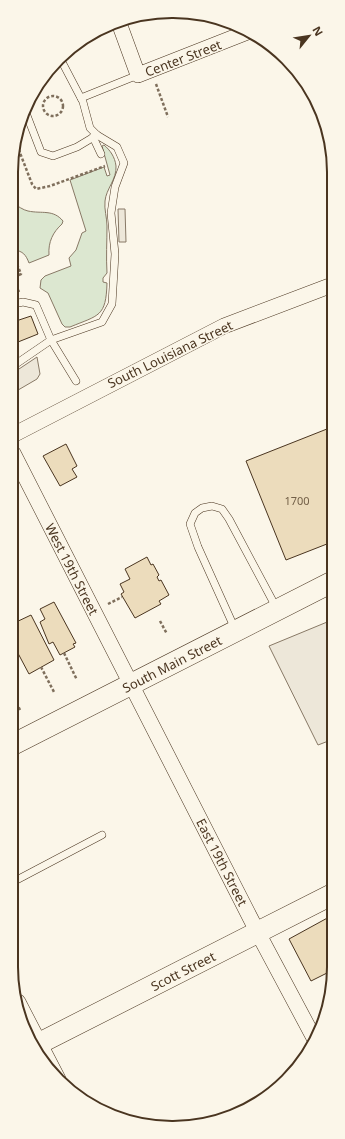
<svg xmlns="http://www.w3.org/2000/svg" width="345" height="1139" font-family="'Noto Sans',sans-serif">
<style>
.green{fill:#dce7d0;stroke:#887966}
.parking{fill:#ede7d9;stroke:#887966}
.building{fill:#ecdcbc;stroke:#4a3520}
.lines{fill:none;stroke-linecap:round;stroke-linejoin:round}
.lane-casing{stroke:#4a3520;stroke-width:8}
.street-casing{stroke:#4a3520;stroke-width:16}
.secondary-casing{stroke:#4a3520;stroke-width:22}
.path{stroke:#7f6f5c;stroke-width:2.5;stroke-dasharray:3 2;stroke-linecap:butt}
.lane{stroke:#fbf6e9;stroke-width:7}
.street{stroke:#fbf6e9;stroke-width:15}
.secondary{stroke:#fbf6e9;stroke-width:21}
.labels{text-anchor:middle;stroke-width:3;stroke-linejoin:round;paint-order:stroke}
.number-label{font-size:11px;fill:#725f47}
.street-label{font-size:13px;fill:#4a3520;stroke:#fbf6e9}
.rim{fill:none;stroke:#4a3520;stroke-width:2}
</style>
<rect width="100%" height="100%" fill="#fbf6e9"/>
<g class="green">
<path d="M104,145c6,5 11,12 12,21 1,13 -10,23 -11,35 -1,8 2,17 2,25 0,16 -1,31 0,47l-4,5v4l4,1c-1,34 -8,32 -37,44h-5l-3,-3 -14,-31 -8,-5 1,-8 4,-4 26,-10 -2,-8 7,-8 6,-17 4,-2 -16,-51 34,-13 3,9 3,-1 -8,-29z"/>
<path d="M14,204c4,2 9,6 14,7 14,3 25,-2 35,10l-1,3c-9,8 -14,18 -13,31l-20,8c-3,-8 -6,-12 -15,-13z"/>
</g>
<g class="parking">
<path d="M118,209h7l1,33h-7z"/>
<path d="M37,357l3,17 -3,5 -24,14v-20z"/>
<path d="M332,620l-1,120 -13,5 -49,-99z"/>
</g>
<g class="building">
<path d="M31,316l7,18 -25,10v-22z"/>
<path d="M332,427v115l-46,18 -40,-99z"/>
<path d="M66,444l11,22 -5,3 5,8 -17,9 -17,-30z"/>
<path d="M147,557l4,8 2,-1 6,11 -2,2 2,4 2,-1 8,15 -10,6 2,3 -26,14 -14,-24 3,-2 -4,-8 10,-5 -5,-10z"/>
<path d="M54,602l22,41 -3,1 2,3 -15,8 -7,-13 -4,2 -9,-22 5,-3 -5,-10z"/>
<path d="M31,615l23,45 -25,14 -17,-32v-18z"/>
<path d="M331,916v55l-20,10 -22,-42z"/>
</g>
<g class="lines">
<defs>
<g id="lane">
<path d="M81,98l57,-23"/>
<path d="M26,113l15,39 12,4 24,-9 20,-12"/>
<path d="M93,137l8,17"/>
<path d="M14,304l9,-2 13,3 15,35 25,41"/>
<path d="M13,366l38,-26 51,-18 10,-18 3,-50 -4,-41 4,-26 9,-24 -7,-16 -20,-12 -7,-7 -7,-26 -22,-42"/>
<path d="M235,629l-37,-82 -8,-23 5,-11 7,-5 10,-2 10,3 7,10 48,90"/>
<path d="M11,883l91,-48"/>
</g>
<g id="street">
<path d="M119,23l19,52 112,-44"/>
<path d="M13,435l211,-109 108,-41"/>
<path d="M13,453l245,480 56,105"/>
<path d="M18,1002l40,77"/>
</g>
<g id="secondary">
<path d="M12,745l320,-163"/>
<path d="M34,1046l297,-151"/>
</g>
</defs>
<use href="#lane" class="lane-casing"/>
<use href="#street" class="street-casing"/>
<use href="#secondary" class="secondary-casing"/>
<g class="path">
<path d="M156,84l12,33"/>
<circle cx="53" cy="106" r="10"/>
<path d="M15,140l17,44 4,5 14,-3 55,-20"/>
<path d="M14,277l7,-3 -5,-12 -2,1"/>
<path d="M14,281l5,11"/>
<path d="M108,604l14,-7"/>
<path d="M160,621l7,13"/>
<path d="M64,653l13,27"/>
<path d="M41,667l13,25"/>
<path d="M12,694l8,16"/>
</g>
<use href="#lane" class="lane"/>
<use href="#street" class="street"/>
<use href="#secondary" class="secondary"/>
</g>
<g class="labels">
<g class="number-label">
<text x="297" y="505">1700</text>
</g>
<g class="street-label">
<text transform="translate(183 58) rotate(-21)" y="5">Center Street</text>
<text transform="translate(170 354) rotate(-26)" y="5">South Louisiana Street</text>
<text transform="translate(72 569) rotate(63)" y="5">West 19th Street</text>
<text transform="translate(172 664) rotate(-27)" y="5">South Main Street</text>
<text transform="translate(222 862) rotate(63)" y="5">East 19th Street</text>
<text transform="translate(183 971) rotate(-27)" y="5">Scott Street</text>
</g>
</g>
<path d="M0 0H345V1139H0ZM172 18H173A154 154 0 0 1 327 172V967A154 154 0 0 1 173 1121H172A154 154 0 0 1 18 967V172A154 154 0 0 1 172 18Z" fill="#fbf6e9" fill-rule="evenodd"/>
<path class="rim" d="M172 18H173A154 154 0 0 1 327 172V967A154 154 0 0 1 173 1121H172A154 154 0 0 1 18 967V172A154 154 0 0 1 172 18Z"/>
<g transform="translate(309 36) rotate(60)" stroke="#fbf6e9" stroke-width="3" paint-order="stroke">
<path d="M0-3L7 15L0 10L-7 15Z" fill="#4a3520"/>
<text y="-6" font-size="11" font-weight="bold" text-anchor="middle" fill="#4a3520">N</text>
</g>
</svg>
